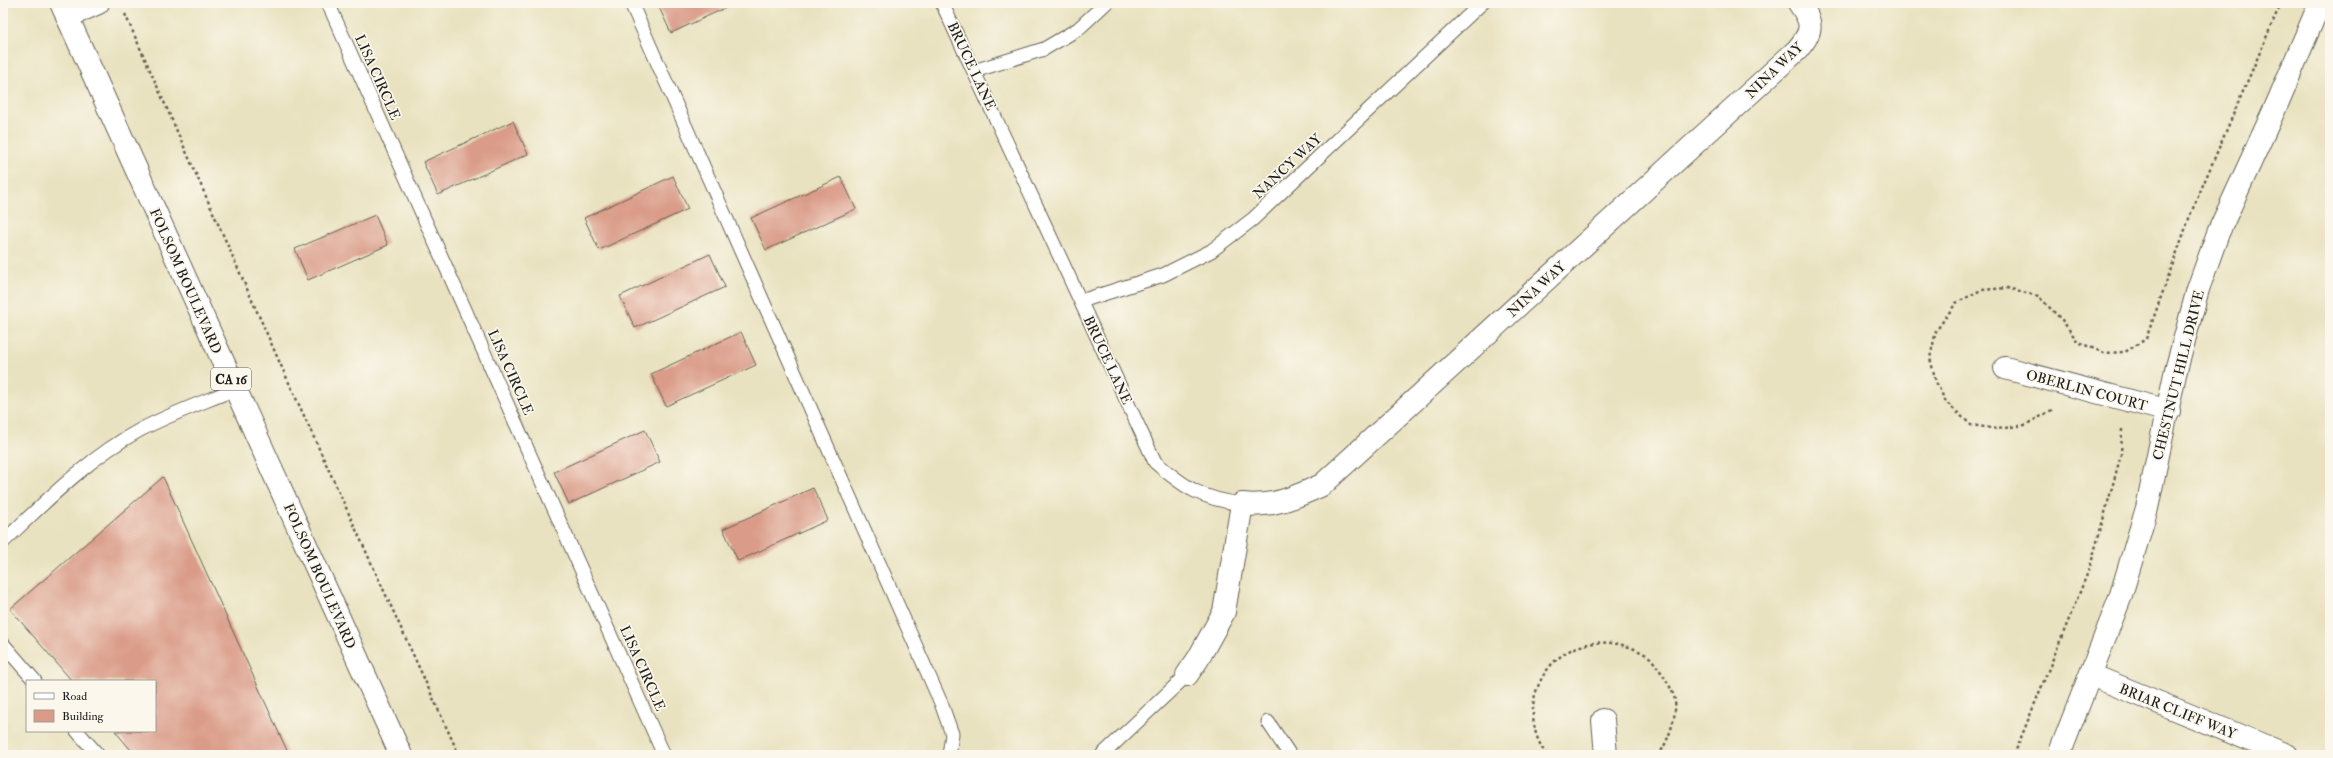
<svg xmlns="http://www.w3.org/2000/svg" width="2333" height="758" font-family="'IM FELL Double Pica',serif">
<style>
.building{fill:#da9b88}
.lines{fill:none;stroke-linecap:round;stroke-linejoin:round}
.service-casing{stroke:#646155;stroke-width:15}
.minor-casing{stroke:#646155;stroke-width:24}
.primary-casing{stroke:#646155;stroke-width:24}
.path{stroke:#646155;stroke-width:2.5;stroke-dasharray:3 3;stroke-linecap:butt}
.service{stroke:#fff;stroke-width:13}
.minor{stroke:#fff;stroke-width:22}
.primary{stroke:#fff;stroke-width:22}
.tram{stroke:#1c1c1c;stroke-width:1}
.labels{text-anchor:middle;stroke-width:3.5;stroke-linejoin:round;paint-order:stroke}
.shield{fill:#fbf7ec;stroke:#5f5e5a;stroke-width:1}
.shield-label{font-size:13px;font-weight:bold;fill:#1c1c1c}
.street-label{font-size:14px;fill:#1c1c1c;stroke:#fbf7ec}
</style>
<rect width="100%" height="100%" fill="#fbf7ec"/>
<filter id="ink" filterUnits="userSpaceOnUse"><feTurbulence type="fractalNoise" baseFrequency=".025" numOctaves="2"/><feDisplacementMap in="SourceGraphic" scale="8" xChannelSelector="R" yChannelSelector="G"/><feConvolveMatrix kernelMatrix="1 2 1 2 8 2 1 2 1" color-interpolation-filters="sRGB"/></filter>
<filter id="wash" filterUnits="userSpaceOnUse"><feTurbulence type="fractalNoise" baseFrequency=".012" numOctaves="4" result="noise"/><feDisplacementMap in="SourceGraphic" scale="16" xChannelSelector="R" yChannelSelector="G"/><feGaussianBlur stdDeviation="0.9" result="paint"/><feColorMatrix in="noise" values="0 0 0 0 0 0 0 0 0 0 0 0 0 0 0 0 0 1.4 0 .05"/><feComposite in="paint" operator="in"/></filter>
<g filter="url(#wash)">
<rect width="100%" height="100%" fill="#e9e2c0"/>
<g id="blocks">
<g class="building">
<path d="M657,3h79l-65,30z"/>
<path d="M513,121l15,33 -90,41 -15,-33z"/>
<path d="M673,176l15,33 -89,41 -15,-32z"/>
<path d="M841,177l15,32 -90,41 -15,-32z"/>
<path d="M375,215l13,30 -80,35 -13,-31z"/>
<path d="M710,254l15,33 -90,41 -15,-32z"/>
<path d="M741,332l15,33 -90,41 -15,-32z"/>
<path d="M645,430l15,32 -91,42 -15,-32z"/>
<path d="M163,477l126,278h-154l-20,-24h40v-50h-83l-62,-72z"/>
<path d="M813,488l15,32 -90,41 -15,-32z"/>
</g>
</g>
</g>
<g filter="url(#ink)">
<use href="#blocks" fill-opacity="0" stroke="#646155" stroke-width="1"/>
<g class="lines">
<defs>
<g id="service">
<path d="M328,3l336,752"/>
<path d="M631,3l310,700 11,31 -3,21"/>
<path d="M942,3l213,459c30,26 47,37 87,42"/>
<path d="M974,71l70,-22 34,-20 28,-26"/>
<path d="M1081,301l82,-26 48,-24 42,-32 229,-216"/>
<path d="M3,542c42,-40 85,-84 137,-112 30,-16 64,-28 95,-41"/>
<path d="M3,644l32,37"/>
<path d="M1268,722l22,33"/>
<path d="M77,731l21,24"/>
<path d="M1102,755l85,-80"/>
</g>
<g id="minor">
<path d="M67,17l31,-14"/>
<path d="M2005,368l164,43"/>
<path d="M1187,675l11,-16 26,-47 18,-108c29,4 54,-7 80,-19l475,-435c16,-19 17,-26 2,-47"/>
<path d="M2091,675l196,80"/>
<path d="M1603,720l3,35"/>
<path d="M2059,755l61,-157 27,-90 28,-134 23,-85 20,-56 59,-129 43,-101"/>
</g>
<path id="primary" d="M61,3l340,752"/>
</defs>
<use href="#service" class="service-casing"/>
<use href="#minor" class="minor-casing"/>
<use href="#primary" class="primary-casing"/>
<g class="path">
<path d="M125,14l154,347 180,394"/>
<path d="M2052,410l-27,15 -27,4 -27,-4 -25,-23 -10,-20 -6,-24 6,-27 20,-28 25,-13 26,-2 31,8 24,24 16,22 26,11 21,-1 21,-13 45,-126 90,-210"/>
<path d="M1547,755c-13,-16 -17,-41 -12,-60 15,-52 69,-66 113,-39 4,3 7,8 10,12 6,8 15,22 17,32 2,17 -7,41 -16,55"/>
<path d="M2014,755l76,-188 31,-112 1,-26"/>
</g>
<use href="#service" class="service"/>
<use href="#minor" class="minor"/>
<use href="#primary" class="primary"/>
<path class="tram" d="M3,750l4,5"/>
</g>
</g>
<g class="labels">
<rect class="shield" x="211" y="368" width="40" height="22" rx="3"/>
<g class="shield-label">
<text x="231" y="384">CA 16</text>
</g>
<g class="street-label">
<text transform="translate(972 66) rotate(65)" y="5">BRUCE LANE</text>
<text transform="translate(1774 70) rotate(-44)" y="5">NINA WAY</text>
<text transform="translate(378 77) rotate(66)" y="5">LISA CIRCLE</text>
<text transform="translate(1287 166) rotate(-43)" y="5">NANCY WAY</text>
<text transform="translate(186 281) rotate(66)" y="5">FOLSOM BOULEVARD</text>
<text transform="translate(1536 289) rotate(-43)" y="5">NINA WAY</text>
<text transform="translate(1108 360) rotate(65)" y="5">BRUCE LANE</text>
<text transform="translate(511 372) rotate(66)" y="5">LISA CIRCLE</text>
<text transform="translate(2178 375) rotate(-76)" y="5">CHESTNUT HILL DRIVE</text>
<text transform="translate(2087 390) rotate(15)" y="5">OBERLIN COURT</text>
<text transform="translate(320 576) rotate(66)" y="5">FOLSOM BOULEVARD</text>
<text transform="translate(643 668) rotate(66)" y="5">LISA CIRCLE</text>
<text transform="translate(2178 711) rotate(22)" y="5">BRIAR CLIFF WAY</text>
</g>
</g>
<rect width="2333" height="758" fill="none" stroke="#fbf7ec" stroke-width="16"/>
<rect x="26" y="680" width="130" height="52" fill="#fbf7ec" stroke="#a29f99"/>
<rect x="34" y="693" width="20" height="6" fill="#ffffff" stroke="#a29f99"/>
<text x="62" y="700" font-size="12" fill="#1c1c1c">Road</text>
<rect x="34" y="710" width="20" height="12" fill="#da9b88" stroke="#a29f99"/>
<text x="62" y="720" font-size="12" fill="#1c1c1c">Building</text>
</svg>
